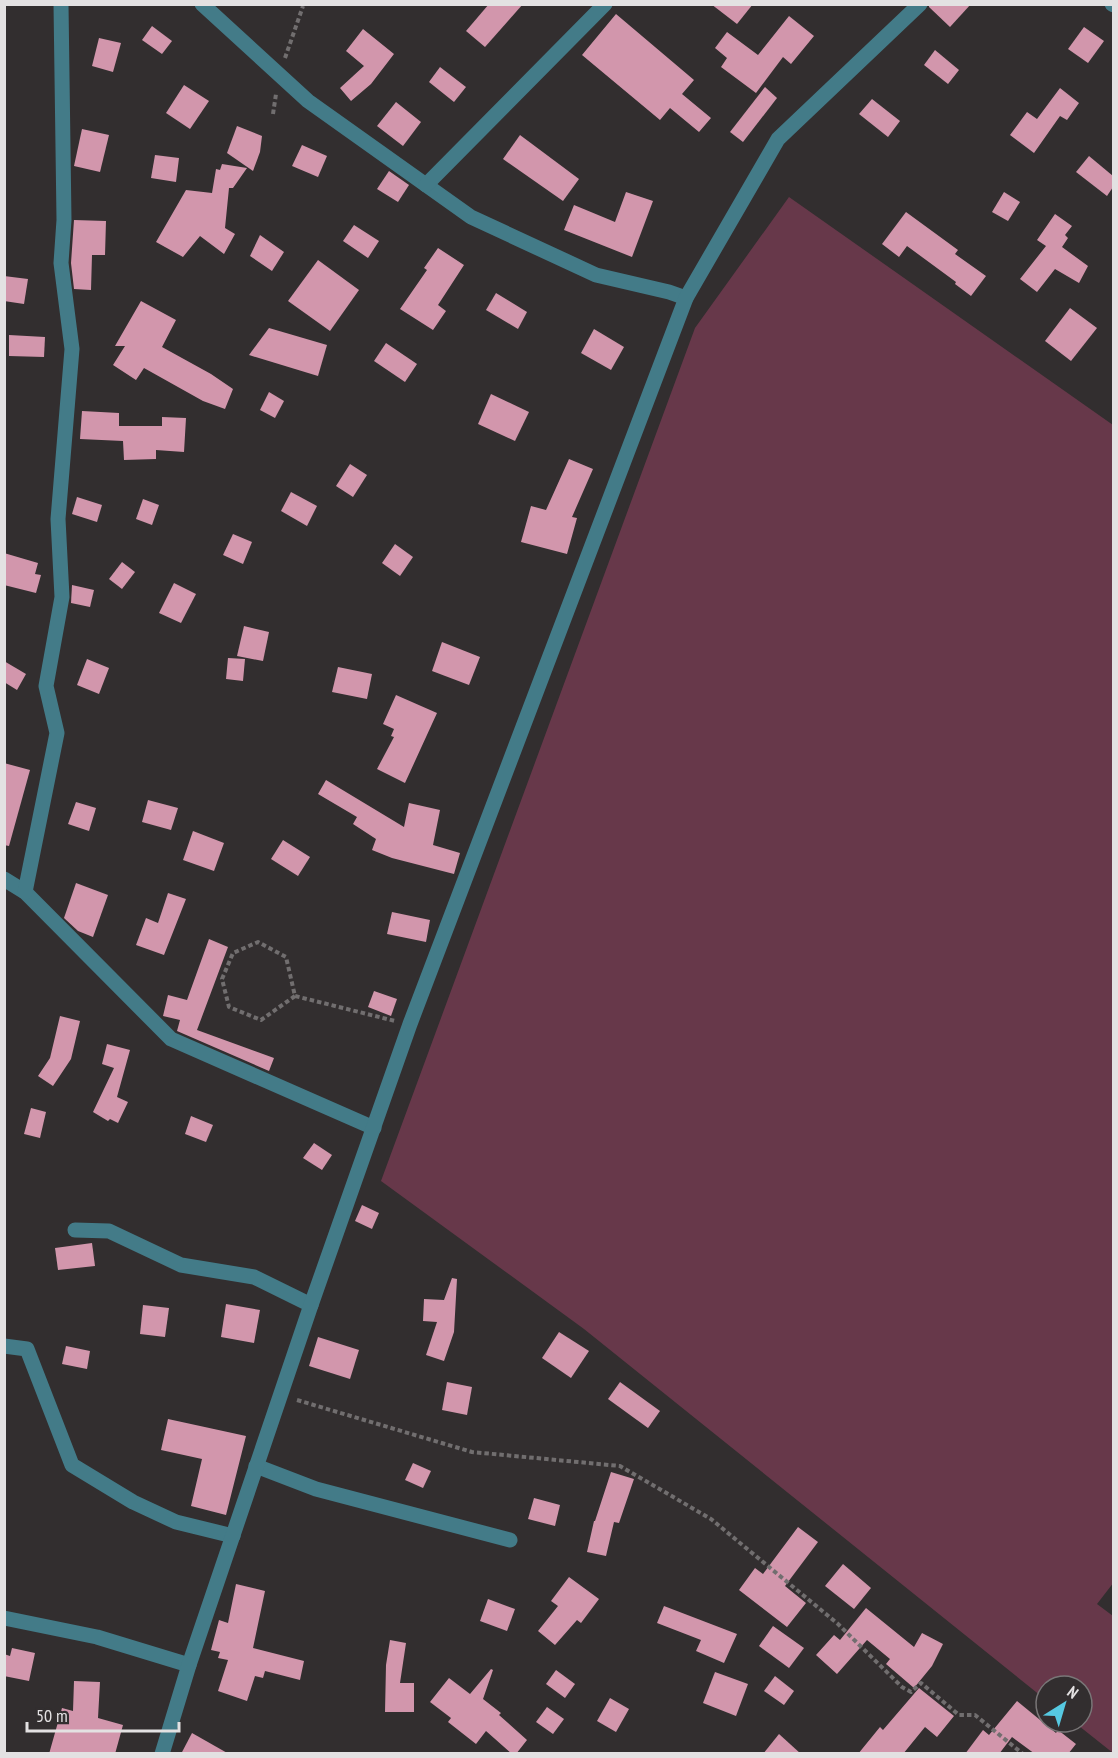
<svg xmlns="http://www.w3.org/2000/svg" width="1118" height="1758" font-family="'PT Sans Narrow',sans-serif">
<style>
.green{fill:#67384a}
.building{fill:#d296ac}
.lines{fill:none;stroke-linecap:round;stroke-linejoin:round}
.path{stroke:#716e6f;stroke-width:4;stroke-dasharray:4.5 3;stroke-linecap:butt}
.minor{stroke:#437b88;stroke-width:15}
</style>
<rect width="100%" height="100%" fill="#322e2f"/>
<path class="green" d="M789,197l324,228 1,1157 -17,22 16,12v137l-39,-31h8v-36h-36v14l-462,-371 -203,-148 314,-853z"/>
<g class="building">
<path d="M489,4h34l-38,43 -19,-16z"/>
<path d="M711,4h42l-16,20z"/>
<path d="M929,4h42l-21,23 -21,-20z"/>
<path d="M616,14l78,66 -12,14 29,24 -12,14 -29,-24 -10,12 -78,-65z"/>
<path d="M789,16l25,20 -23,28 -8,-7 -27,36 -35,-26 6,-9 -12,-10 12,-16 31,23z"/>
<path d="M152,26l20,15 -10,13 -20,-14z"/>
<path d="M1084,27l20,14 -16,22 -20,-14z"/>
<path d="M363,29l31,25 -23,30 -20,17 -11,-13 24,-22 -18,-15z"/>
<path d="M99,38l22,5 -8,29 -21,-6z"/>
<path d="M935,50l24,20 -11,14 -24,-19z"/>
<path d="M440,67l26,20 -12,15 -25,-20z"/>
<path d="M184,85l25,16 -19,28 -24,-16z"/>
<path d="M765,87l12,11 -34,44 -13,-10z"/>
<path d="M1060,88l19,15 -12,17 -7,-4 -26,37 -24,-18 17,-23 10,7z"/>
<path d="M872,99l28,22 -12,16 -29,-23z"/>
<path d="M396,102l25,20 -18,24 -26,-20z"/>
<path d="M237,126l25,10 -2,16 -7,19 -26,-18z"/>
<path d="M82,129l27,6 -9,37 -26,-6z"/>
<path d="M520,135l59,44 -16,22 -60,-42z"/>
<path d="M302,145l25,11 -9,21 -26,-11z"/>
<path d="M155,155l24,3 -3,24 -25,-4z"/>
<path d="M1089,156l24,20v11l-6,9 -31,-24z"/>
<path d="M222,164l25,4 -14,20h-4l-4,40 10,6 -11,20 -24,-18 -17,21 -27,-15 30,-52 26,3 4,-24 4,1z"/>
<path d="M389,171l20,14 -11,17 -21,-13z"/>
<path d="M626,192l27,9 -21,56 -68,-27 10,-25 41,17z"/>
<path d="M1004,192l16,10 -12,19 -16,-9z"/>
<path d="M906,212l52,38 -3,4 31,22 -15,20 -16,-12 1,-2 -49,-36 -8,11 -17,-13z"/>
<path d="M1055,214l17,12 -7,9 3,3 -6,9 26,19 -9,17 -24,-14 -18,23 -17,-13 26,-33 -9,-6z"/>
<path d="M74,220l32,1 -1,34h-13l-1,35 -17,-1 -3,-26z"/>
<path d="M354,225l25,16 -11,17 -25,-17z"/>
<path d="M260,235l24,17 -12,19 -22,-15z"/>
<path d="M438,248l26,17 -26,40 8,6 -13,19 -33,-21 27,-39 -3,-2z"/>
<path d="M318,260l41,30 -29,41 -42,-30z"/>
<path d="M4,276l24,3 -4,25 -20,-3z"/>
<path d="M496,293l31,19 -9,17 -32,-19z"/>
<path d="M141,301l35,19 -14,27 49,27 22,15 -8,20 -22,-8 -59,-33 -8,12 -23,-15 12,-19h-10z"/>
<path d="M1070,308l27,20 -26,33 -26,-20z"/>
<path d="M269,328l58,17 -9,31 -69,-21z"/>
<path d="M594,329l30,18 -13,23 -30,-17z"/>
<path d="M9,335l36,2 -1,20 -35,-1z"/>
<path d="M386,343l31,21 -12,18 -31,-21z"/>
<path d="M269,392l15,9 -9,17 -15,-8z"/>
<path d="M491,394l38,18 -14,29 -37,-17z"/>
<path d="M82,411l37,2v13h43v-9l24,1 -2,34 -28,-2v9l-32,1 -1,-19 -43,-2z"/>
<path d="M569,459l24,10 -21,48 5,1 -10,36 -46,-12 10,-36 15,4z"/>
<path d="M350,464l17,11 -14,22 -17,-11z"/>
<path d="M291,492l26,14 -10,20 -26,-15z"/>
<path d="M77,497l25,8 -5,17 -25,-8z"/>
<path d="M143,499l16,6 -7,20 -16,-6z"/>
<path d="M233,534l19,8 -9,22 -20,-9z"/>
<path d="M395,544l18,13 -13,19 -18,-13z"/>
<path d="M4,553l34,10 -3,11 6,1 -5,18 -32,-8z"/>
<path d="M122,562l13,10 -13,17 -13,-10z"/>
<path d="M174,583l22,11 -15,29 -22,-10z"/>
<path d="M72,585l22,5 -4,17 -19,-4z"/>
<path d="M244,626l25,6 -6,29 -26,-5z"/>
<path d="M442,642l38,15 -11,28 -37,-14z"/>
<path d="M228,658l17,1 -2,22 -17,-2z"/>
<path d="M87,659l22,9 -10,26 -22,-9z"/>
<path d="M4,661l22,13 -9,16 -13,-8z"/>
<path d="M338,667l34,7 -5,25 -35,-7z"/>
<path d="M396,695l41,18 -32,70 -28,-14 17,-32 -3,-1 3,-7 -11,-5z"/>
<path d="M4,763l26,7 -21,76 -5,-1z"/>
<path d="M326,780l78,47 5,-24 31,7 -7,35 27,8 -6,21 -62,-16 -20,-8 4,-11 -23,-15 4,-7 -39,-23z"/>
<path d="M148,800l30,8 -7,22 -29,-8z"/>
<path d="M76,802l20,6 -7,23 -21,-7z"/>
<path d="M193,831l31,12 -10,28 -31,-11z"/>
<path d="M283,840l27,17 -12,19 -27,-17z"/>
<path d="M76,883l32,12 -15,42 -15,-6 -14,-13z"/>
<path d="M168,893l18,6 -22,56 -28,-10 10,-27 12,5z"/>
<path d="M392,912l38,8 -4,22 -39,-8z"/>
<path d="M209,939l19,8 -31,83 77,28 -5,13 -92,-40 3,-11 -17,-4 5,-21 19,5z"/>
<path d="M374,991l23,8 -6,17 -23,-9z"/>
<path d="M60,1016l20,5 -9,38 -18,27 -15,-10 12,-18z"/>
<path d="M107,1044l23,6 -13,47 11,5 -10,21 -8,-4 -2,2 -15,-9 21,-44 -12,-4z"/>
<path d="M31,1108l15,4 -6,26 -16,-4z"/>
<path d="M191,1116l22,9 -7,17 -21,-8z"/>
<path d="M314,1143l18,12 -10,15 -19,-12z"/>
<path d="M362,1205l17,8 -7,16 -17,-8z"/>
<path d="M92,1243l3,23 -37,4 -3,-22z"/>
<path d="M452,1278l5,1 -3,53 -10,29 -18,-6 11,-33 -14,-1 1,-22 20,1z"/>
<path d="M226,1304l34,6 -6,33 -33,-6z"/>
<path d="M143,1305l26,3 -4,29 -25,-3z"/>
<path d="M559,1332l30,19 -18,27 -29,-20z"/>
<path d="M318,1337l41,13 -9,29 -41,-13z"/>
<path d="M66,1346l24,5 -3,18 -25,-5z"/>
<path d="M447,1382l25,5 -5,28 -25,-5z"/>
<path d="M620,1382l40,29 -12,17 -40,-29z"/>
<path d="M168,1419l78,17 -20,79 -35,-9 11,-47 -41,-9z"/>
<path d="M413,1463l18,8 -8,17 -18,-8z"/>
<path d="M611,1472l23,7 -15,44 -5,-1 -8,34 -19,-4 7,-31h1z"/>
<path d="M534,1498l26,7 -5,21 -27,-7z"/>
<path d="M798,1527l20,15 -33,44 21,17 -19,24 -48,-37 16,-22 8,6z"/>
<path d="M843,1564l28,24 -17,21 -29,-23z"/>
<path d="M569,1577l30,22 -18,24 -4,-3 -22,25 -17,-14 20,-25 -7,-5z"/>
<path d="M236,1584l29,7 -12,57 51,13 -4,19 -35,-9 -2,7 -8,-2 -8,25 -29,-10 10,-31 -10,-2 2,-6 -9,-2 8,-30 9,3z"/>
<path d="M488,1599l27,10 -8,22 -27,-10z"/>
<path d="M664,1606l73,28 -13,29 -28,-12 5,-11 -44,-17z"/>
<path d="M866,1608l48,39 8,-14 21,11 -11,22 -18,22 -28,-24 4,-5 -23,-19 -30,34 -21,-19 18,-20 6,5z"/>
<path d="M773,1626l31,22 -15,20 -30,-22z"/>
<path d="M390,1640l16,3 -6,40h14v29h-29l1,-47z"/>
<path d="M12,1648l23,5 -6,28 -25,-5v-22l6,2z"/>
<path d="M491,1669l2,1 -10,29 18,14 -2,2 28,25 -11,14h-4l-26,-23 -10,13 -28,-22 3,-4 -21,-16 19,-24 21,16z"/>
<path d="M556,1670l19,14 -10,14 -19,-14z"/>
<path d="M715,1672l33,12 -12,32 -33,-13z"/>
<path d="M775,1676l19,15 -10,14 -20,-14z"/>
<path d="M74,1681l26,1 -2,36 25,7 -8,29h-66l13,-46 11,3z"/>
<path d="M919,1688l35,28 -17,21 -12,-10 -22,27h-45l22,-27 3,3z"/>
<path d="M610,1698l19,11 -13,23 -19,-11z"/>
<path d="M1017,1701l39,32 2,-3 18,14 -8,10h-33l-23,-17 -13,17h-34l18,-24 6,5z"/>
<path d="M547,1707l17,12 -11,15 -17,-12z"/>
<path d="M192,1733l37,21h-48z"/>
<path d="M779,1734l22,20h-38z"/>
</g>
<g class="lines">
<g class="path">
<path d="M285,58l18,-52"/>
<path d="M273,114l3,-20"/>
<path d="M295,996l-34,24 -32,-13 -7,-28 11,-26 25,-11 28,15 9,39 100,25"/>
<path d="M297,1400l175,52 148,14 91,53 127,105 64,63 9,5 10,-9 38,32h16l48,39"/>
</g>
<g class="minor">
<path d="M202,4l106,97 163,116 125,58 73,17 17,6"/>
<path d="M1112,4l2,1"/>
<path d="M426,185l179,-181"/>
<path d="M4,879l21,13 146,147 203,89"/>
<path d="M25,892l32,-159 -11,-47 16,-89 -4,-78 14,-170 -11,-86 3,-43 -3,-216"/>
<path d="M75,1230l34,1 72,34 73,12 57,28"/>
<path d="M4,1346l23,3 45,116 61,37 43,20 57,14"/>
<path d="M256,1466l60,23 194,51"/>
<path d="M4,1618l93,19 92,28"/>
<path d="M162,1754l27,-89 122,-360 99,-281 276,-726 92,-159 142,-135"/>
</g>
</g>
<rect width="1118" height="1758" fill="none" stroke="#e3e1e2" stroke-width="12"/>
<g transform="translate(1064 1704) rotate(37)"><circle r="28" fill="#322e2f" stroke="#797677" stroke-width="1.5"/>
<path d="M0-4.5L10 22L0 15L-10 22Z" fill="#56c9e1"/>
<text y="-9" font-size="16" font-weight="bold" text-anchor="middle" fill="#e3e1e2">N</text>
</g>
<path d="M27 1722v9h152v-9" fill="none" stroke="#e3e1e2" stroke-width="3"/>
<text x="36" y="1722" font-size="18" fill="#e3e1e2" stroke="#322e2f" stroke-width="4.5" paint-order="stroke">50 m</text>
</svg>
